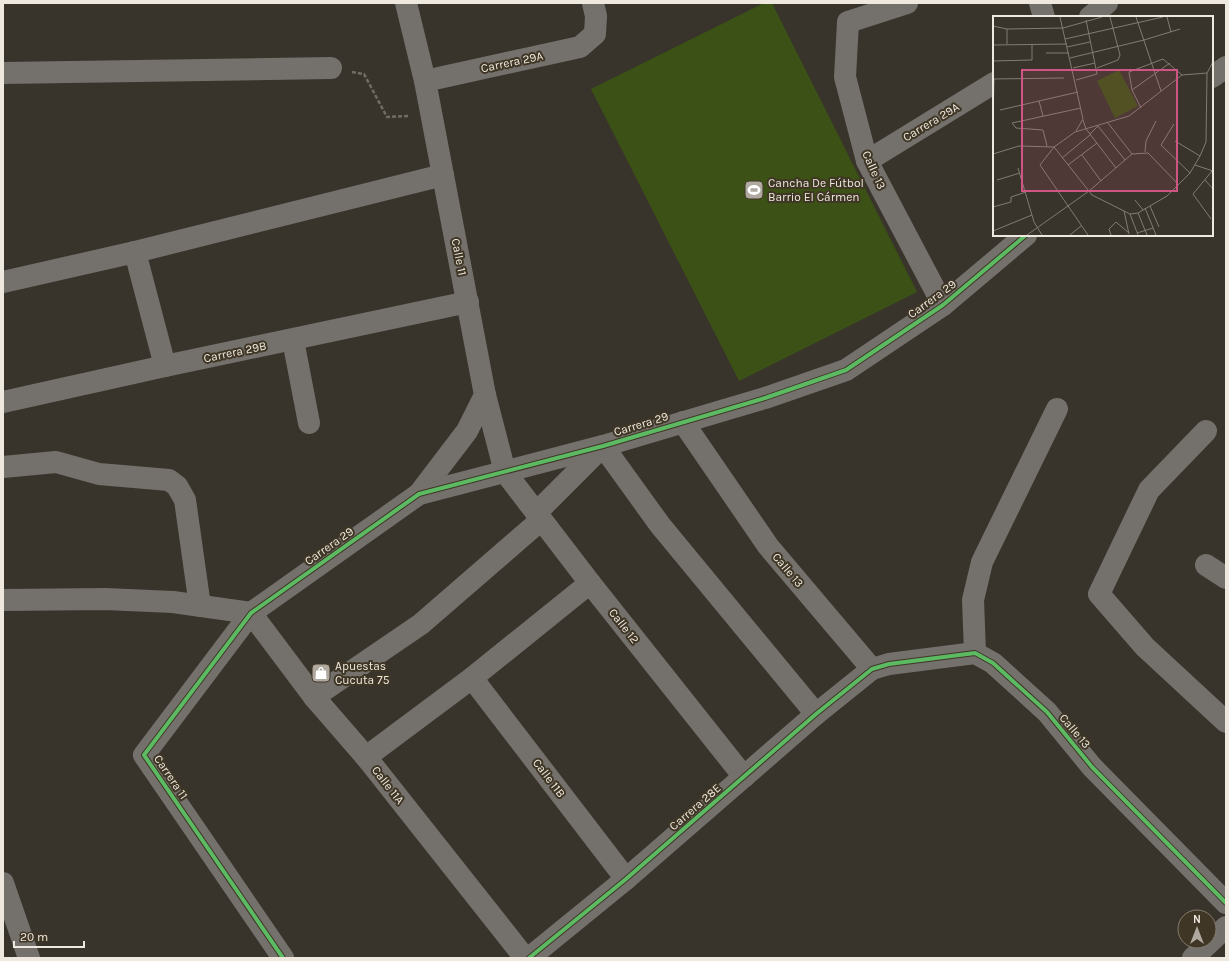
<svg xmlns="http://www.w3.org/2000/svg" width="1229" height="961" font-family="Karla,sans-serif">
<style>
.green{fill:#3c5115}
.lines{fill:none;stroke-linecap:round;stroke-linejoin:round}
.path{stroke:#6f6b66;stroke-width:2.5;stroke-dasharray:4 2;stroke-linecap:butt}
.minor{stroke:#74706c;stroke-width:22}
.cycleway-casing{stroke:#3f3625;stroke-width:6}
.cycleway{stroke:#5cba63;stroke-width:4}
.labels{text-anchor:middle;stroke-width:4;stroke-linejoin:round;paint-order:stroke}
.street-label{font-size:12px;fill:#eee8de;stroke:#3f3625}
.poi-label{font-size:12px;fill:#eee8de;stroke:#3f3625;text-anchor:start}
.inset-road{fill:none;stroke:#817c73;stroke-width:1}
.view{fill:#cf5682;fill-opacity:0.15;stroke:#cf5682;stroke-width:2}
.inset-edge{fill:none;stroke:#eee8de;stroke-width:2}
</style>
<rect width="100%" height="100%" fill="#39342b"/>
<path class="green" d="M764,3h8l145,289 -178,89 -148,-292z"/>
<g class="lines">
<path class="path" d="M352,72l12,2 23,43 22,-1"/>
<g class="minor">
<path d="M406,3l19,78 60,314 -18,36 -48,63"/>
<path d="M907,3l-59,19 -3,55 22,84 76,144"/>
<path d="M1040,3l4,14"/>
<path d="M1090,17l17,-14"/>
<path d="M3,73l328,-5"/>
<path d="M1212,77l14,-10"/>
<path d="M425,81l155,-34 15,-13 1,-18 -3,-13"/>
<path d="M867,161l127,-78"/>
<path d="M135,252l30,114"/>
<path d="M3,282l132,-30 308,-77"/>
<path d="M293,340l16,83"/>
<path d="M485,395l20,77 85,111 154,194"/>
<path d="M3,402l162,-36 303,-64"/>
<path d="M683,422l85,124 104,123"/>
<path d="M1206,431l-57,59 -50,104 46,53 81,75"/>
<path d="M3,467l53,-5 43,12 70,6 8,6 8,14 15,106"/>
<path d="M536,513l67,-67 57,79 156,189"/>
<path d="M1206,565l20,13"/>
<path d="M3,600l102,-1 68,3 78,11"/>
<path d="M251,613l63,84 52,60 159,201"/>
<path d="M975,653l-2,-53 9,-38 75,-153"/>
<path d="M472,678l154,201"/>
<path d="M314,697l107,-73 120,-104"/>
<path d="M366,757l106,-79 118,-95"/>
<path d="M3,883l26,75"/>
<path d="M283,958l-139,-203 107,-142 168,-119 184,-48 162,-48 81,-28 97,-65 83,-70"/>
<path d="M529,958l97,-79 190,-165 56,-45 17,-5 86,-11 18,10 54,49 45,55 134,136"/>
<path d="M1193,958l33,-31"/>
</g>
<defs>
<g id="cycleway">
<path d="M283,958l-139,-203 107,-142 168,-119 184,-48 162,-48 81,-28 97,-65 83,-70"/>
<path d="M529,958l97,-79 190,-165 56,-45 17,-5 86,-11 18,10 54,49 45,55 134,136"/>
</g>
</defs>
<use href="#cycleway" class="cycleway-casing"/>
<use href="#cycleway" class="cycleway"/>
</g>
<defs>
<symbol id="stadium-square" viewBox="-11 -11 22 22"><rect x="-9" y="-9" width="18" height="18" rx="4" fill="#afa99f" stroke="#3f3625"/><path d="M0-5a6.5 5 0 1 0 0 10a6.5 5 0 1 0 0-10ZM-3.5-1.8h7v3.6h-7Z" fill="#fff"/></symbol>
<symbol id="shop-square" viewBox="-11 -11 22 22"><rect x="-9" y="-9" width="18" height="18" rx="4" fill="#afa99f" stroke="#3f3625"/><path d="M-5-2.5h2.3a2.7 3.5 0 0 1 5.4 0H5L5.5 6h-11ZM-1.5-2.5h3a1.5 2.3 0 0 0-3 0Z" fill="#fff"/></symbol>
</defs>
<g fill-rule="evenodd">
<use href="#stadium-square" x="743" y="179" width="22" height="22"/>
<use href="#shop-square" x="310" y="662" width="22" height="22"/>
</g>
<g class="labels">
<g class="street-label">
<text transform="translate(512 62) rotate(-12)" y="4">Carrera 29A</text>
<text transform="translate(931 122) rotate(-31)" y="4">Carrera 29A</text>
<text transform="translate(874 170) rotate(66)" y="4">Calle 13</text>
<text transform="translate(459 257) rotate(79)" y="4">Calle 11</text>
<text transform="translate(932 299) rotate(-36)" y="4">Carrera 29</text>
<text transform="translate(235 352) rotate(-12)" y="4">Carrera 29B</text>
<text transform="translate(641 424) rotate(-17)" y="4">Carrera 29</text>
<text transform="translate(329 546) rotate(-35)" y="4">Carrera 29</text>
<text transform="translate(788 570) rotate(50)" y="4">Calle 13</text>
<text transform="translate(624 626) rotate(52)" y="4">Calle 12</text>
<text transform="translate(1075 731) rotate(50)" y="4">Calle 13</text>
<text transform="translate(171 777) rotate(56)" y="4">Carrera 11</text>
<text transform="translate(549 778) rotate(53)" y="4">Calle 11B</text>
<text transform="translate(388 785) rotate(52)" y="4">Calle 11A</text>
<text transform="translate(695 807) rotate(-41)" y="4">Carrera 28E</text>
</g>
<g class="poi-label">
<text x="768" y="187">Cancha De Fútbol<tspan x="768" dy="14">Barrio El Cármen</tspan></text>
<text x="335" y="670">Apuestas<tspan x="335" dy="14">Cucuta 75</tspan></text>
</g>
</g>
<g transform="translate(993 16)">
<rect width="220" height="220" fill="#39342b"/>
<path d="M126,54l19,36 -23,12 -18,-37z" fill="#3c5115"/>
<path class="inset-road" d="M67,1l23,102 -7,12M143,1l25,74M174,1l4,15M0,10l14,3 56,-1 39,-11M14,13v15M72,23l98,-22M0,29l74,-1M74,31l23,-5M53,37h23M77,42l74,-18 36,-11M0,45l39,-1v-16M80,52l22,-5M104,52l21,-8 2,-5 -10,-38M189,59l25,-2M0,63l71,-1M83,64l21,-6 -11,-54M139,74l38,-27M46,85l4,15M148,92l-9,-18 -3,-18 34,-13 19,16M7,94l78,-18M90,104l3,9 30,39M0,107l1,-44M115,107l24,31M181,108l-13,21 29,28M97,118l8,-8 27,34M182,125l25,15M54,130l-4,-16 -27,-2 -4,-5 69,-15M61,131l38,48 38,19 8,-1 29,-17 23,-23 10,-17 6,-14 1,-69 6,-11M152,136l1,-11 10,-20M0,138l26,-8 35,1M89,139l19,26M69,142l28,-23M75,149l29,-22M202,149l18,6M25,152l16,54 8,13M4,164l23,-7M212,164l8,9M142,184l8,10M157,190l9,21M0,191l18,-5v-5l15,-5M152,192l11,27M131,195l5,23M145,197l9,22M137,198l8,21M218,203l-18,-25 19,-23M0,215l39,-16M144,217l16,-5M34,219l62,-44 43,-37 16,-1 31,32M77,219l11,-9M95,219l-48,-70 14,-18 21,-15 54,-16 53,-41M118,219l-2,-6 7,-7 13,11"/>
<path class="view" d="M29,54h155v121h-155z"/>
<rect width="220" height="220" class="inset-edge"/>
</g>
<rect width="1229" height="961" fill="none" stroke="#eee8de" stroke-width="8"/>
<g transform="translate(1197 929)"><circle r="19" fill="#3f3625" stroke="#857d6f"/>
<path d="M0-3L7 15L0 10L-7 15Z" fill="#afa99f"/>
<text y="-6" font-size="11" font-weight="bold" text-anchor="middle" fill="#eee8de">N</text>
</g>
<path d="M14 941v6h70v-6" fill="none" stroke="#eee8de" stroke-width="2"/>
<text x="20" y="941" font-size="12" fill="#eee8de" stroke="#3f3625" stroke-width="3" paint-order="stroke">20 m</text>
</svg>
